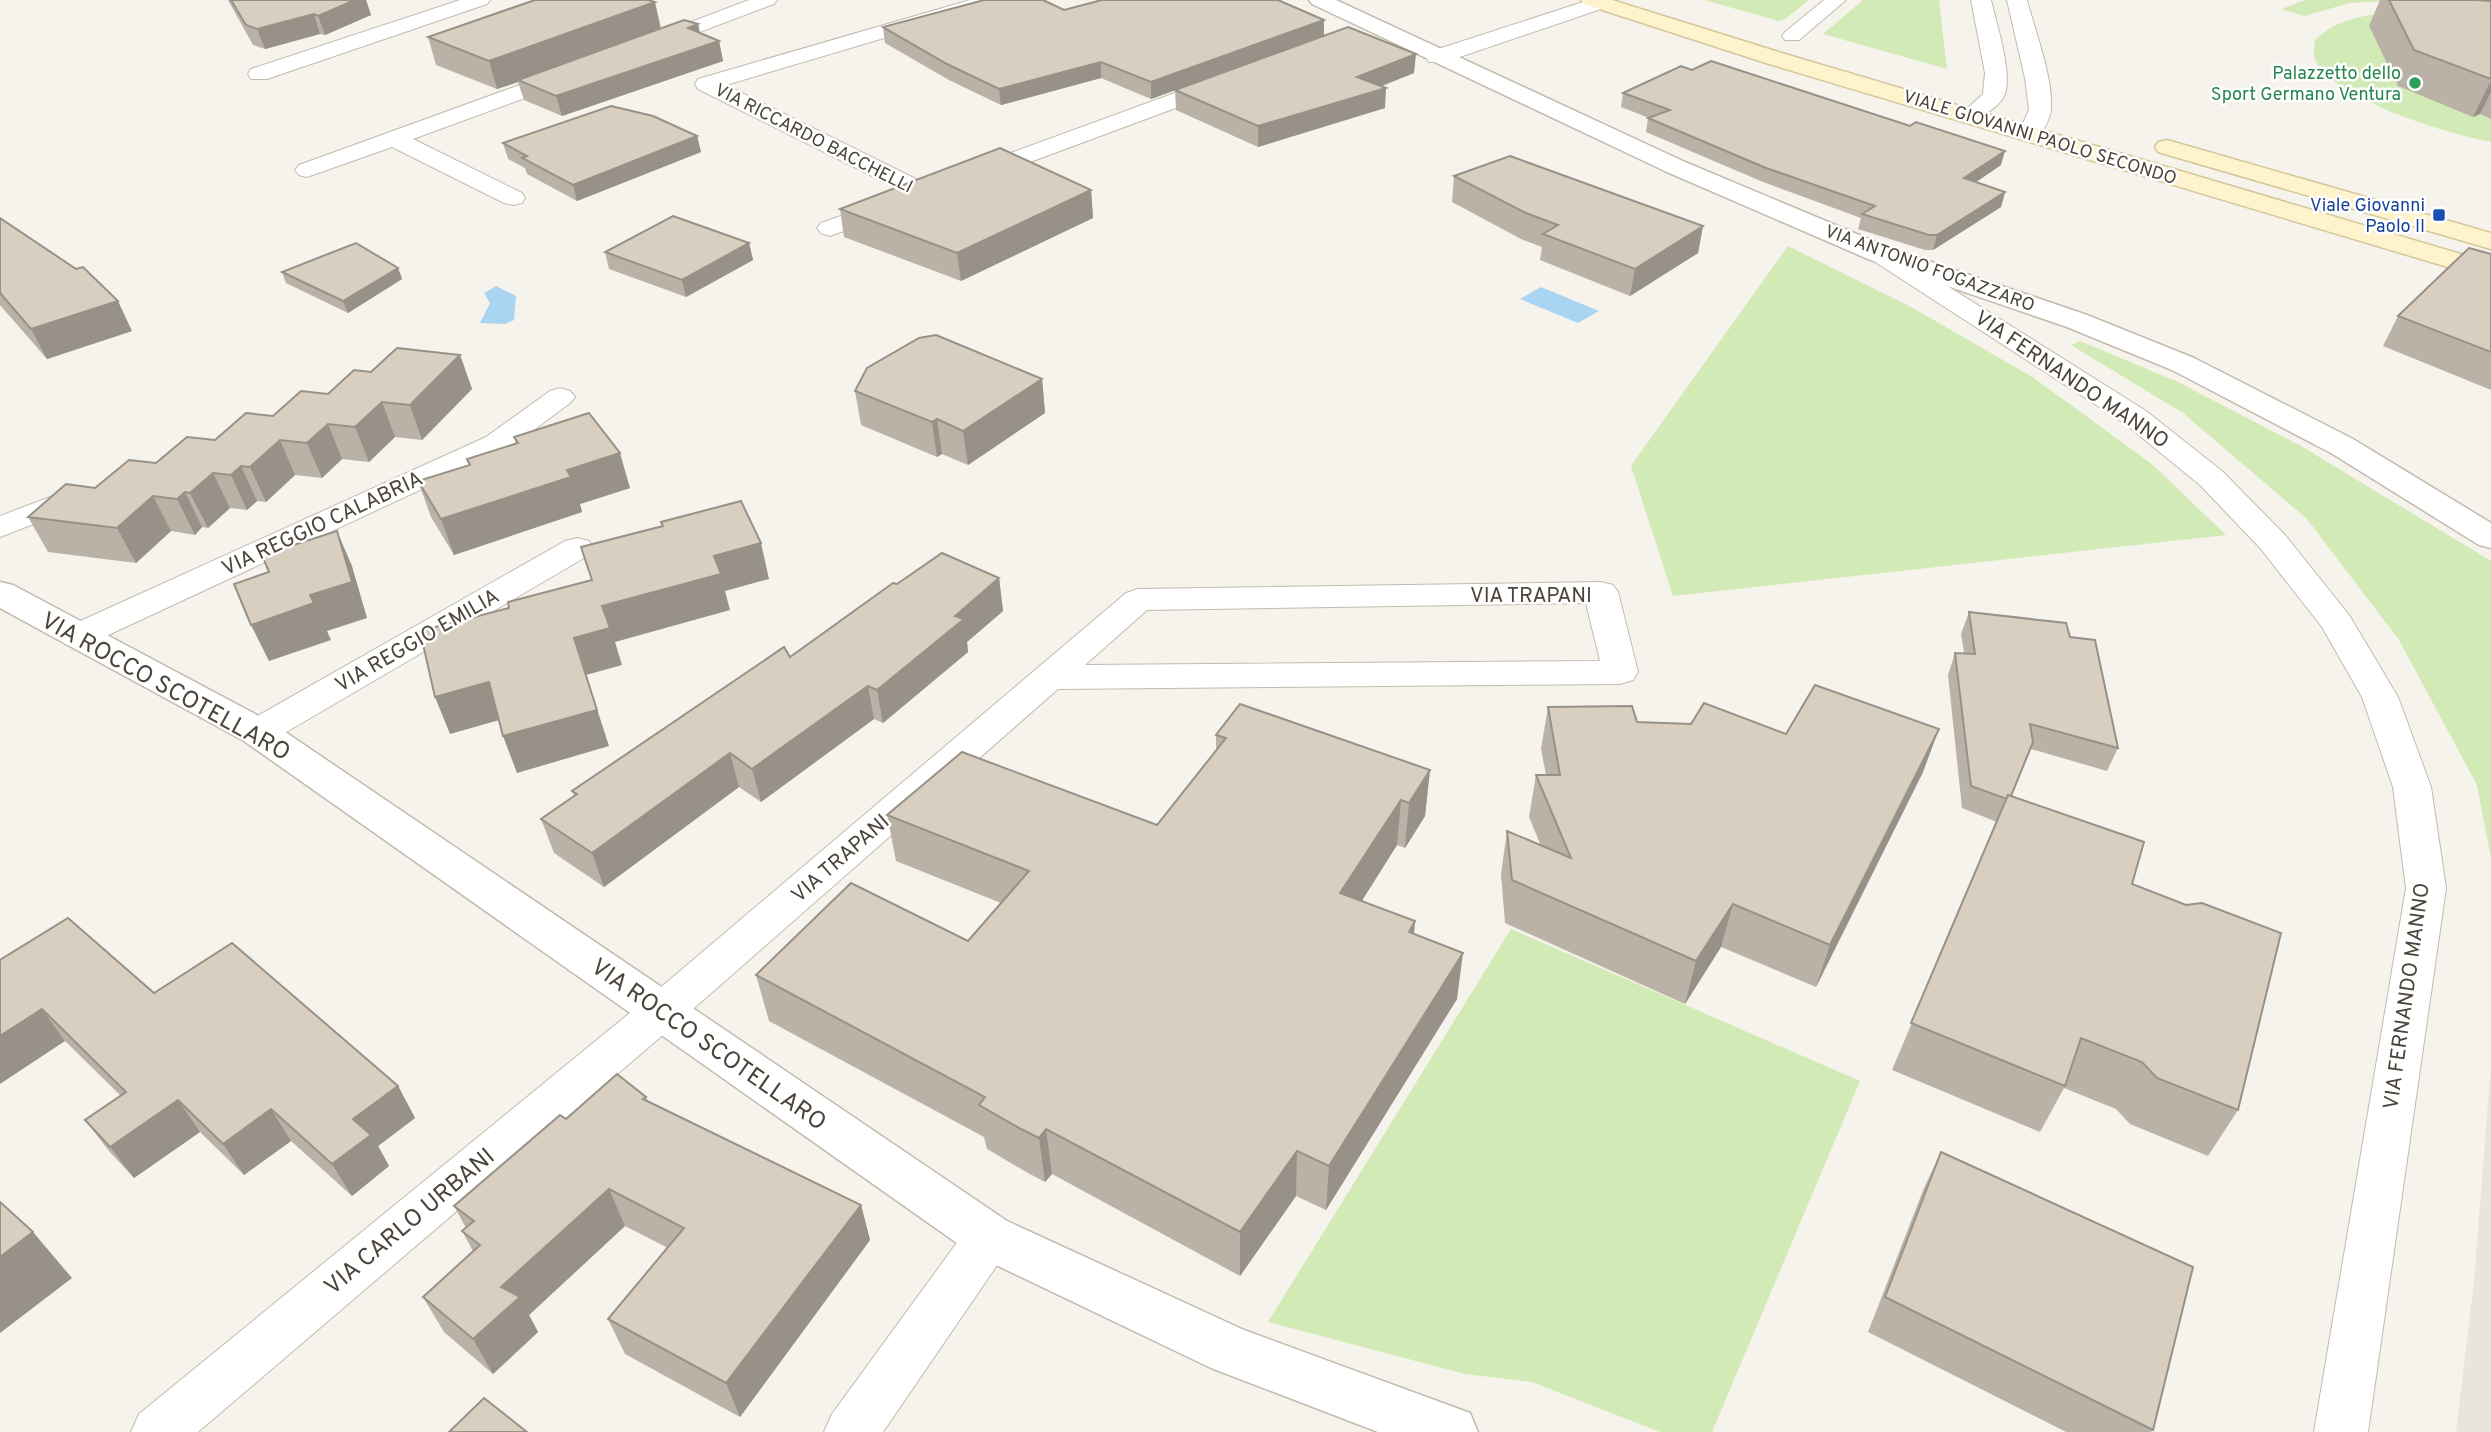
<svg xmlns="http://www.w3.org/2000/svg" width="2491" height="1432" font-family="Overpass,sans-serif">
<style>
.residential{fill:#eae5da}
.green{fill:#d2eab5}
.water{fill:#a9d4f2}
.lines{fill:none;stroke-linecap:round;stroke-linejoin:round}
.minor-casing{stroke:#c2bbae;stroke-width:2}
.tertiary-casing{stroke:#c2bbae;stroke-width:3}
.secondary-casing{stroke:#d6c79b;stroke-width:3}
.minor{fill:#fff;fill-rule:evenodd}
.tertiary{fill:#fff;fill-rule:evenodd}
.secondary{fill:#fff3cd;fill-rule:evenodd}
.wall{fill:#bab2a6}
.shaded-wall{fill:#979187}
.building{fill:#d8cfc1;stroke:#979187;stroke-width:2}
.leisure-dot{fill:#2e9e5b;stroke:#fff;stroke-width:2.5}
.transit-dot{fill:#1a4fb4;stroke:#fff;stroke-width:2.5}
.labels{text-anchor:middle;stroke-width:5;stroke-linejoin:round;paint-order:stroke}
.far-leisure-label{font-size:18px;fill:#27864d;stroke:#fff;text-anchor:end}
.far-street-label{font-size:18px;fill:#4b4439;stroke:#fff}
.far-transit-label{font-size:18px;fill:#164399;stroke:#fff;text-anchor:end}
.street-label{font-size:21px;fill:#4b4439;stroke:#fff}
.near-street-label{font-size:24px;fill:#4b4439;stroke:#fff}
</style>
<rect width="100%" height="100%" fill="#f6f3ec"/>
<path class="residential" d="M2491,1065v367h-35l18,-151z"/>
<g class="green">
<path d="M1704,0h105l-24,19 -6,2z"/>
<path d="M1863,0h76l8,69 -124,-35z"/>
<path d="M2305,0h102l-57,3 -46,13 -23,-7z"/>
<path d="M2390,12l101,4v126c-39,-7 -165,-44 -177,-86 -1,-4 1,-12 1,-16 22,-21 47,-24 75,-28z"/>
<path d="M1788,246l125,62 121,70 119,87 73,70 -553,61 -42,-130z"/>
<path d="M2080,341l98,41 123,64 190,115v298l-14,-74 -78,-145 -92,-121 -124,-106 -112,-68z"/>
<path d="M1511,929l349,152 -148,351h-52l-128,-50 -67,-8 -197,-52z"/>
</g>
<g class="water">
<path d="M496,286l20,10 -2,24 -9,4 -25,-1 10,-20 -6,-10z"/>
<path d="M1541,287l58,24 -21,12 -58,-24z"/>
</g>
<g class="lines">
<defs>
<g id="minor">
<path d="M460,0h30l-3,4 -220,75h-16l-3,-5 3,-5z"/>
<path d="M749,0h28l-3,4 -114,43h-14l-3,-4 3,-4z"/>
<path d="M970,0h32l-3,4 -273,81 208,103 3,5 -3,5 -9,2 -9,-2 -218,-109 -3,-5 3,-5z"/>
<path d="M1589,0h19l2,3 -3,4 -162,55h-16l-3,-5 3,-5z"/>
<path d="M1824,0h22l-47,40h-14l-3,-4 3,-4z"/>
<path d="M1971,0h20c5,22 24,80 12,98 -3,6 -11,11 -16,15 -9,8 -14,11 -25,8l-3,-5 24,-22 2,-21z"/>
<path d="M2007,0h20c8,31 26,77 24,108 0,10 -8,23 -13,31h-16l-4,-5 11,-24 -4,-32z"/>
<path d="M569,67l8,2 3,5 -3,5 -164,60 109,54 3,5 -3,5 -9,2 -9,-2 -112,-56 -85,30 -8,-2 -4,-5 4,-5z"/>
<path d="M1224,75l8,2 3,5 -3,5 -250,93 -9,2 -9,-2 -3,-5 3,-5z"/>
<path d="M889,199l9,2 3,5 -3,5 -68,25 -9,-3 -4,-5 4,-5z"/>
<path d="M1878,245l9,3 259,163 76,60 63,64 64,80 49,82 33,90 15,101 -78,544h-54l92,-544 -13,-101 -31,-90 -40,-70 -61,-78 -61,-64 -76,-62 -255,-165 -4,-5 4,-5z"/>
<path d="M560,388l10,3 5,6 -5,6 -62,46 -419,195 -12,3 -12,-3 -5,-8 5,-8 421,-191 64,-46z"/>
<path d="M74,488l11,2 5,7 -5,7 -85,33v-21z"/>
<path d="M577,538l12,3 4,7 -4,7 -318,186 -13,4 -13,-4 -6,-9 6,-9 320,-182z"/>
<path d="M1601,582l12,3 5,7 20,80 -5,8 -13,4 -562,5 -381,334 -479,409h-67l8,-18 508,-415 479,-406 12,-4zM1586,603l14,58 -515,4 62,-55z"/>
<path d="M989,1215l17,7 7,15 -7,15 -123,180h-59l8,-18 140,-192z"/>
</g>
<g id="tertiary">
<path d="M1309,0h27l349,162 203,85 199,68 107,43 159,81 138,84v25l-12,-3 -148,-92 -159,-83 -105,-43 -199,-68 -201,-87 -355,-168z"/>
<path d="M0,582l13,3 259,138 735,498 237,109 226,83 8,19h-100l-167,-64 -240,-115 -727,-512 -244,-133z"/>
</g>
<g id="secondary">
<path d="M1581,0h31l173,54 706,209v17l-722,-216 -185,-60z"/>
<path d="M2167,140l324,93v16l-333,-97 -3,-5 3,-5z"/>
</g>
</defs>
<use href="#minor" class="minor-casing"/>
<use href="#tertiary" class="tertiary-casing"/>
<use href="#secondary" class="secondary-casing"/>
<use href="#minor" class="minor"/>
<use href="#tertiary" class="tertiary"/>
<use href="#secondary" class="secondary"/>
</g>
<g class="wall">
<path d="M228,0h138l5,15 -46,20 -5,-1 -55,15 -12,-4z"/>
<path d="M2380,0h96l15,1v118l-11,-5 -7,3 -75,-31 -29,-60z"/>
<path d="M1064,10l260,26 -173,63 -50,-21 -100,27 -52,-25 -64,-37 -2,-16z"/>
<path d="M698,24l2,9 19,8 4,20 -161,55 -38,-16 -6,-18 -21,7 -61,-24 -8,-28 233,-9z"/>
<path d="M1414,73l-33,13 4,22 -127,39 -82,-37 -1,-20z"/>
<path d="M1623,93l378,72 -25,17 29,10 -4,15 -68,43h-8l-67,-21 3,-11 -98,-36 -117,-50 2,-14h1l-28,-11z"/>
<path d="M697,136l4,16 -124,49 -50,-27 -2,-6 -17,-9 -5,-16z"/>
<path d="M1454,176l249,50 -5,27 -68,43 -90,-36 2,-13 -19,-7 -71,-38z"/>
<path d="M1091,190l2,28 -132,63 -117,-44 -4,-28z"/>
<path d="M0,218l132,113 -85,28 -47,-54z"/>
<path d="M749,243l4,17 -67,37 -77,-28 -4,-17z"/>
<path d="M2491,254v136l-108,-44 15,-30z"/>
<path d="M398,268l4,11 -54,34 -62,-30 -4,-11z"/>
<path d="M460,355l12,34 -50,51 -27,-3 -26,25 -27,-3 -20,19 -27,-3 -29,27 -9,-1 -10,9 -17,-2 -22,20 -6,-1 -7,8 -24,-4 -35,32 -88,-11 -20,-35 67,-29 233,-94 43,-22z"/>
<path d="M1042,379l3,34 -77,52 -26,-11 -5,3 -76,-32 -6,-34z"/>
<path d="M514,437l116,51 -50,16 2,8 -128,43 -23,-38 -13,-36 51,-16 -2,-6 49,-15z"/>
<path d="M999,578l4,33 -36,31 1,10 -85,71 -9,-4 -113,83 -22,-15 -135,100 -50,-34 -13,-34 33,-23 -2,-5 218,-134 107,-73z"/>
<path d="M1969,612l101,25 48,111 -11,23 -76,-22 -20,47 121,88 106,226 -30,46 -78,-32 -14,-15 -52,-21 -24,44 -148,-62 105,-248 -35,-14 -14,-133 7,-22h9l-3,-19z"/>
<path d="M1548,707l89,15 149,12 137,38 -107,215 -95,-40 -36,57 -180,-81 -4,-49 6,-43 34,15 -12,-29 7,-42h10l-5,-26z"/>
<path d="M1216,735l214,35 -5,46 -20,32 -8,-3 -35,56 53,20 -1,13 43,65 -131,211 -30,-14 -56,80 -188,-102 -7,8 -17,-9 -41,-24 -3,-12 -215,-116 -13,-46 212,-34 33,-38 -105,-42 -9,-46 270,10 59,-75z"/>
<path d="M0,960l154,33 244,93 17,32 -37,28 11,20 -37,30 -61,-55 -47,34 -44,-43 -66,46 -25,-27 -24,-31 36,-24 -56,-55z"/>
<path d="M646,1097l2,5 213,103 9,35 -130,177 -115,-63 -17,-35 60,-71 -43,-22 -96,89 9,17 -45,42 -49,-42 -21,-35 50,-46 -11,-20 4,-3 -12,-22 112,-87z"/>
<path d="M1941,1152l212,278 -2,2h-85l-198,-100 56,-144z"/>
</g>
<g class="shaded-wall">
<path d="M355,0h11l5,15 -46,20 -7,-19z"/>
<path d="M655,2l6,27 -143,51v2l-21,7 -8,-28z"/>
<path d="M314,14l6,20 -55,15 -8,-20z"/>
<path d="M1324,20v16l-173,63v-17z"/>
<path d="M698,24l4,20 -14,-16z"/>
<path d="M719,41l4,20 -161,55 -6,-20z"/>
<path d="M1416,54l-2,19 -57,23v-19z"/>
<path d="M1101,62v16l-100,27 -2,-16z"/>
<path d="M2491,80v12l-11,22 -7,3z"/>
<path d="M1386,88l-1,20 -127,39v-21z"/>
<path d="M697,136l4,16 -124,49 -4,-16z"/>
<path d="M2005,151l-4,14 -41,28 4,-15z"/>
<path d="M1091,190l2,28 -132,63 -4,-28z"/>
<path d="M2005,192l-4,15 -68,43 4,-15z"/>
<path d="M1703,226l-5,27 -68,43 5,-27z"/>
<path d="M749,243l4,17 -67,37 -4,-17z"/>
<path d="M398,268l4,11 -54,34 -5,-12z"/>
<path d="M118,301l14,30 -85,28 -16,-30z"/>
<path d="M460,355l12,34 -50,51 -12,-35z"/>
<path d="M1042,379l3,34 -77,52 -5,-34z"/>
<path d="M382,402l13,35 -26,25 -14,-35z"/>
<path d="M937,419l5,35 -5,3 -5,-35z"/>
<path d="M328,424l14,35 -20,19 -15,-35z"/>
<path d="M280,440l15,35 -29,27 -16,-35z"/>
<path d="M620,453l10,35 -50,16 2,8 -128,43 -13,-36 126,-49z"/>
<path d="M241,466l16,35 -10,9 -16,-35z"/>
<path d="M213,473l17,35 -22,20 -18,-35z"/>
<path d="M185,492l17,35 -7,8 -18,-36z"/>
<path d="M153,496l18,35 -35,32 -19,-35z"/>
<path d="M337,531l15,35 15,52 -40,13 4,9 -62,21 -18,-36 59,-30z"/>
<path d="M761,543l8,36 -44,12 5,19 -115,32 7,23 -36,10 23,71 -92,27 -14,-37 71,-98 28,-32 112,-50z"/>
<path d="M999,578l4,33 -36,31 1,10 -85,71 -6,-33 78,-74z"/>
<path d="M489,682l14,37 -53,15 -15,-37z"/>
<path d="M868,686l6,33 -113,83 -9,-33z"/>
<path d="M1939,729l-16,43 -107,215 14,-42z"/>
<path d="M730,753l9,34 -135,100 -12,-34z"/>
<path d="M1430,770l-5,46 -20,32 4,-45z"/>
<path d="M1401,800l-4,45 -59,93 2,-45z"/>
<path d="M1733,904l-12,43 -36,57 11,-43z"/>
<path d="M1415,921l-4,45 -2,-34z"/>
<path d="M1463,953l-6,46 -131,211 3,-44z"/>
<path d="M42,1009l23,32 -65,43v-48z"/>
<path d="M398,1086l17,32 -37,28 11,20 -37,30 -20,-32 21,-45z"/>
<path d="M178,1100l22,32 -66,46 -24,-31z"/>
<path d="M271,1109l20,32 -47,34 -21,-31z"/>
<path d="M1046,1129l6,45 -7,8 -6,-44z"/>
<path d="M1297,1151l-1,45 -56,80v-44z"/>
<path d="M609,1189l16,37 -96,89 9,17 -45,42 -20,-35 28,-52z"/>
<path d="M861,1205l9,35 -130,177 -14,-34z"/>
<path d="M33,1232l39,46 -72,55v-76z"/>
</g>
<g class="building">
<path d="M231,0h124l-37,16 -4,-2 -57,15 -11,-4z"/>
<path d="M535,0h113l7,2 -166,59 -61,-24z"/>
<path d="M984,0h59l21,10 38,-10h176l46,20 -173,62 -50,-20 -102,27 -52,-25 -64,-37z"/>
<path d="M2389,0h87l15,1v78l-77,-29z"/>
<path d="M684,20l14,4 -10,4 31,13 -163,55 -38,-16z"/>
<path d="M1348,27l68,27 -59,23 29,11 -128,38 -83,-36z"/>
<path d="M1711,61l199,65 6,-4 89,29 -41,27 41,14 -68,43h-8l-67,-21 13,-8 -109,-38 -118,-50 22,-8 -47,-17 58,-27 11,4z"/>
<path d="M611,106l42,10 44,20 -124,49 -51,-27 5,-2 -24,-13z"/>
<path d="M1000,148l91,42 -134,63 -117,-44z"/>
<path d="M1510,156l193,70 -68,43 -92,-35 15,-9 -32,-12 -72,-37z"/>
<path d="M673,216l76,27 -67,37 -77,-28z"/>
<path d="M0,218l76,51 7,-2 35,34 -87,28 -31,-36z"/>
<path d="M356,243l42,25 -55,33 -61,-29z"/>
<path d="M2469,248l22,6v98l-93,-36z"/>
<path d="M936,335l106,44 -79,52 -26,-12 -5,3 -77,-31 12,-23 52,-30z"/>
<path d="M397,348l63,7 -50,50 -28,-3 -27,25 -27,-3 -21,19 -27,-3 -30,27 -9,-1 -10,9 -18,-2 -23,20 -5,-1 -8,7 -24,-3 -36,32 -89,-11 38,-33 29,4 34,-28 27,3 31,-26 28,3 31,-27 27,3 28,-25 27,3 26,-24 17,2z"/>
<path d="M589,413l31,40 -53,17 4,7 -130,42 -23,-38 52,-16 -3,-6 51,-16 -4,-6z"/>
<path d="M741,501l20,42 -47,13 7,18 -119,32 8,22 -36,10 23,72 -94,26 -14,-54 -54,15 -15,-66 89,-23 -1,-6 84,-22 -11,-33 82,-21 -2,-4z"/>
<path d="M337,531l15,51 -42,13 4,8 -63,22 -17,-41 35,-12 -7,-17z"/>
<path d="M942,553l57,25 -44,38 9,3 -87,71 -9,-4 -116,83 -22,-16 -138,100 -51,-34 36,-25 -5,-3 212,-144 6,10 103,-74 4,1z"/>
<path d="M1969,612l97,11 4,14 25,3 23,108 -88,-24 3,18 -22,54 -3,-1 -1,4 -36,-13 -16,-133 20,1z"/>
<path d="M1815,685l124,44 -109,216 -97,-41 -37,57 -184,-81 -5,-49 64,27 -35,-83h24l-12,-68 84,-1 5,16 54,2 13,-21 82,31z"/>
<path d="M1240,704l190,66 -21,33 -8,-3 -61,93 75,28 -6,11 54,21 -134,213 -32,-15 -57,81 -194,-103 -7,9 -18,-9 -42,-24 6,-8 -229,-122 95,-92 117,58 61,-70 -142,-56 75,-63 195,73 69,-87 -10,-3z"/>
<path d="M2008,795l136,47 -12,42 54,21 16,-2 79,30 -43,177 -81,-32 -15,-16 -61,-24 -16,48 -154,-63z"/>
<path d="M68,918l86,75 78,-50 166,143 -45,33 18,16 -39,29 -61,-55 -48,35 -45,-44 -68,47 -25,-27 41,-28 -84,-83 -42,27v-76z"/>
<path d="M617,1074l29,23 -3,2 218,106 -135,178 -118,-64 76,-91 -75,-39 -108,98 19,10 -47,42 -50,-42 57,-52 -18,-14 12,-10 -20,-15 106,-91 6,4z"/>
<path d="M1941,1152l252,115 -40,163 -268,-133z"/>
<path d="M0,1202l33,30 -33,25z"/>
<path d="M484,1398l43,34h-78z"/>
</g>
<circle class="leisure-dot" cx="2415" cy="83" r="7"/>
<rect class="transit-dot" x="2432" y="208" width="14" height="14" rx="3.5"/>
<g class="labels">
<g class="far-leisure-label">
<text x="2401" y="79">Palazzetto dello<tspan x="2401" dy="21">Sport Germano Ventura</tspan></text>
</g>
<g class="far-street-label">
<text transform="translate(2040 137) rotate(17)" y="6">VIALE GIOVANNI PAOLO SECONDO</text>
<text transform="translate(814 138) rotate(27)" y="6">VIA RICCARDO BACCHELLI</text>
<text transform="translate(1930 268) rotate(20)" y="6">VIA ANTONIO FOGAZZARO</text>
</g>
<g class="far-transit-label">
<text x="2425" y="211">Viale Giovanni<tspan x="2425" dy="21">Paolo II</tspan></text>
</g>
<g class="street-label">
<text transform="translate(2072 379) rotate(34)" y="7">VIA FERNANDO MANNO</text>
<text transform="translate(322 523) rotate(-25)" y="7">VIA REGGIO CALABRIA</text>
<text x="1531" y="602">VIA TRAPANI</text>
<text transform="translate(417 640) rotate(-30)" y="7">VIA REGGIO EMILIA</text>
<text transform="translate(840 858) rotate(-41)" y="7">VIA TRAPANI</text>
<text transform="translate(2406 996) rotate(-82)" y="7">VIA FERNANDO MANNO</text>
</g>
<g class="near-street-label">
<text transform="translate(166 686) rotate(29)" y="8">VIA ROCCO SCOTELLARO</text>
<text transform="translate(709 1044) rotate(35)" y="8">VIA ROCCO SCOTELLARO</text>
<text transform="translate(409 1221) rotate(-40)" y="8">VIA CARLO URBANI</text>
</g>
</g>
</svg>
